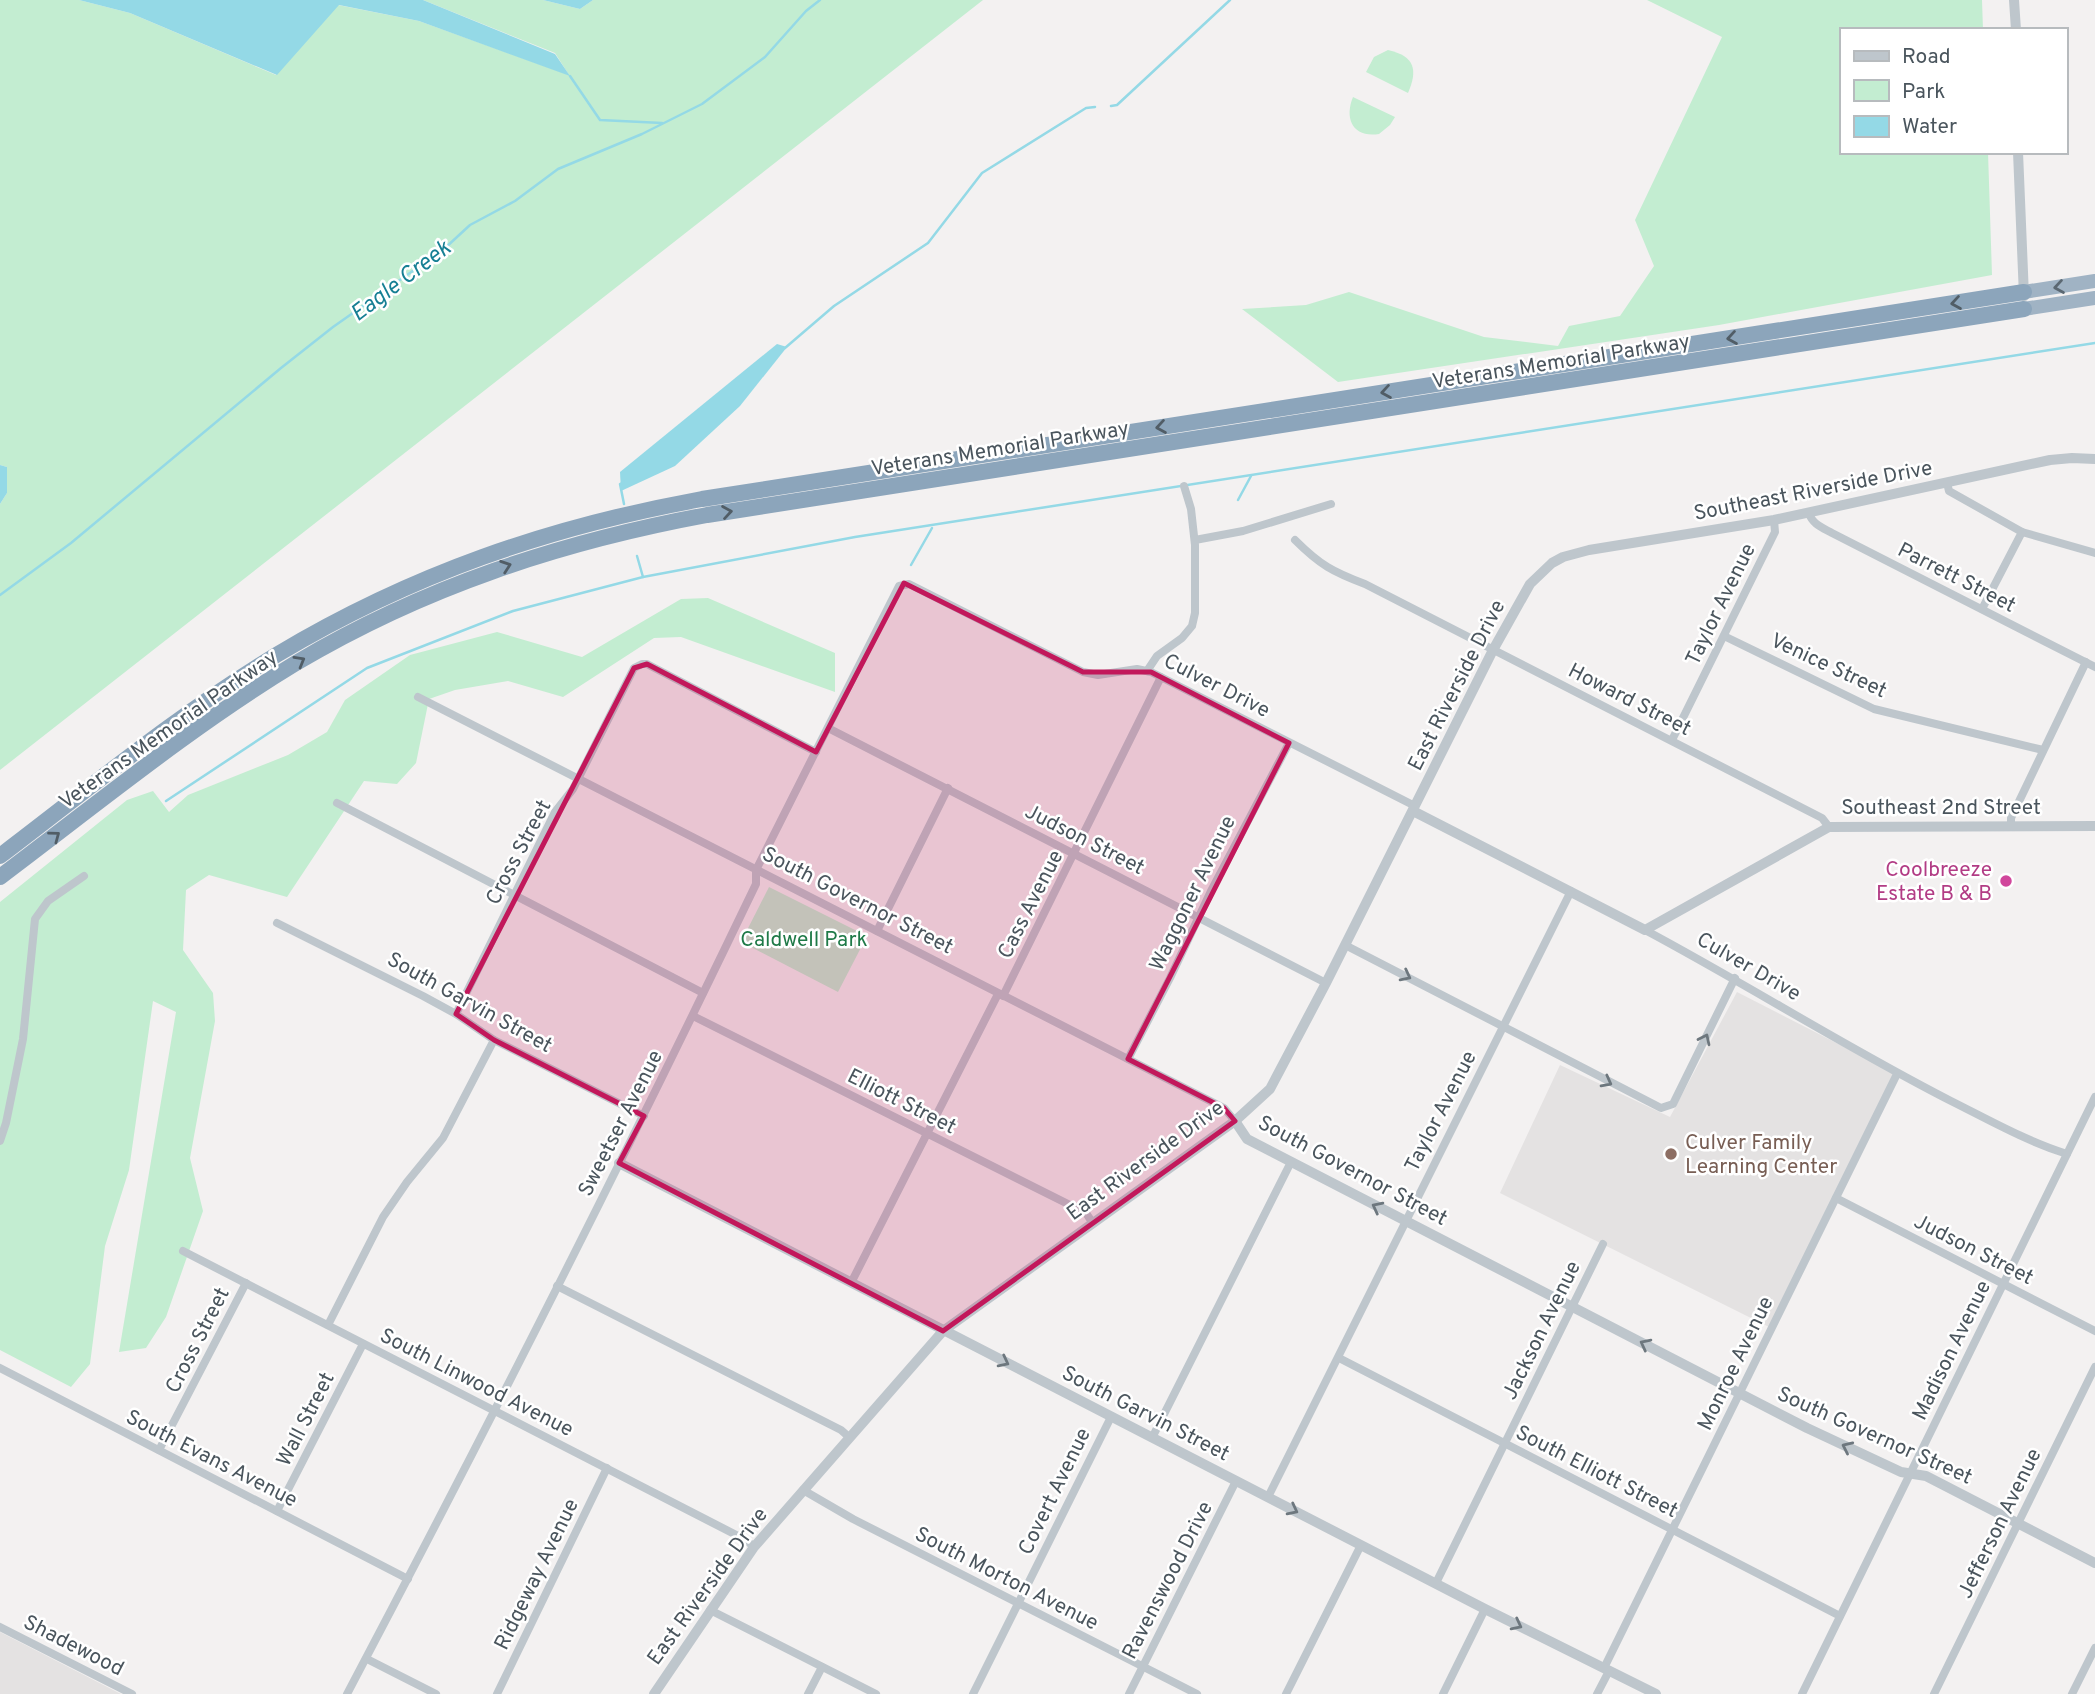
<svg xmlns="http://www.w3.org/2000/svg" width="2095" height="1694" font-family="Overpass,sans-serif">
<style>
.education{fill:#e4e2e2}
.green{fill:#c3edd1}
.water{fill:#94d9e6}
.lines{fill:none;stroke-linecap:round;stroke-linejoin:round}
.stream{stroke:#94d9e6;stroke-width:2.5}
.minor{stroke:#bec6cc;stroke-width:8}
.tertiary{stroke:#bec6cc;stroke-width:10}
.trunk{stroke:#a0b3c4;stroke-width:14}
.motorway{stroke:#8ca5bb;stroke-width:16}
.oneway{stroke:#5b6872}
.oneway2{stroke:#515d66}
.oneway3{stroke:#6d777e}
.marked{fill:#c2185b;fill-opacity:0.2;stroke:#c2185b;stroke-width:5;stroke-linejoin:round}
.hotel-dot{fill:#d1479c;stroke:#fff;stroke-width:2.5}
.education-dot{fill:#8d6e63;stroke:#fff;stroke-width:2.5}
.labels{text-anchor:middle;stroke-width:5;stroke-linejoin:round;paint-order:stroke}
.street-label{font-size:21px;fill:#4a555d;stroke:#fff}
.hotel-label{font-size:21px;fill:#b23c85;stroke:#fff;text-anchor:end}
.park-label{font-size:21px;fill:#1f7a48;stroke:#fff}
.education-label{font-size:21px;fill:#785e54;stroke:#fff;text-anchor:start}
.water-label{font-size:23px;font-style:italic;fill:#167f94;stroke:#fff}
</style>
<rect width="100%" height="100%" fill="#f3f1f1"/>
<g class="education">
<path d="M1737,992l160,82 -126,254 -271,-135 60,-128 110,52z"/>
<path d="M0,1632l121,62h-121z"/>
</g>
<g class="green">
<path d="M0,0h79l51,13 146,62 62,-70 81,16 150,54 -14,-22 -132,-53h120l37,9 13,-9h390l-983,770v-266l7,-11v-26l-7,-2z"/>
<path d="M1647,0h335l1,30h-142v122h147l4,123 -273,50 -381,57 -96,-73 64,-4 43,-13 135,45 74,9 11,-20 51,-10 34,-50 -19,-46 87,-183z"/>
<path d="M1388,50c27,6 30,20 20,43l-42,-21 8,-15z"/>
<path d="M1353,97l2,1 40,19 -5,8 -11,9c-26,4 -35,-15 -26,-37z"/>
<path d="M708,598l127,55v39l-154,-55 -27,1 -91,59 -55,-16 -53,9 -26,9 -13,64 -19,21 -33,-3 -77,116 -78,-22 -23,15 -3,60 30,43 2,28 -25,137 13,53 -37,106 -20,31 -27,4 57,-340 -23,-11 -24,169 -24,76 -15,118 -19,23 -71,-37v-448l127,-102 26,-9 16,21 19,-17 100,-40 39,-23 18,-32 65,-45 87,-23 85,25 99,-58z"/>
<path d="M769,887l98,49 -29,56 -97,-50z"/>
</g>
<g class="water">
<path d="M79,0h344l132,54 15,22 -151,-55 -80,-16 -62,70 -147,-62z"/>
<path d="M543,0h50l-13,9z"/>
<path d="M777,344l10,3 -47,59 -65,60 -54,25 -1,-19z"/>
<path d="M0,465l7,2v26l-7,11z"/>
</g>
<g class="lines">
<g class="stream">
<path d="M570,76l30,44 62,3"/>
<path d="M1111,106l6,-1 113,-105"/>
<path d="M785,348l49,-42 94,-63 54,-70 104,-65 9,-1"/>
<path d="M624,482l-4,2 4,20"/>
<path d="M1238,500l13,-24"/>
<path d="M637,556l6,21"/>
<path d="M911,565l21,-37"/>
<path d="M0,595l71,-52 210,-175 52,-41 111,-78 26,-24 45,-24 43,-32 84,-35 60,-30 63,-47 41,-46 14,-11"/>
<path d="M166,801l201,-133 146,-57 130,-34 212,-40 1240,-194"/>
</g>
<g class="minor">
<path d="M1947,483l2,8 73,41 73,21"/>
<path d="M1809,513c3,11 14,15 23,20l263,134"/>
<path d="M1195,540l48,-9 88,-27"/>
<path d="M1295,540c25,25 38,32 70,44l457,234 7,9"/>
<path d="M1982,609l40,-77"/>
<path d="M1724,636l150,73 169,41"/>
<path d="M1147,671l10,-15 25,-18 10,-12 3,-13v-68l-4,-36 -7,-23"/>
<path d="M418,697l806,411 11,13"/>
<path d="M828,728l498,255"/>
<path d="M1672,740l103,-208 -1,-12"/>
<path d="M337,803l366,190"/>
<path d="M2011,826v-8l75,-156"/>
<path d="M277,923l146,73 33,18 38,26 150,76"/>
<path d="M1645,930c103,55 202,118 306,171 38,19 75,40 116,53"/>
<path d="M877,931l71,-143"/>
<path d="M1345,945l316,163 12,-4 62,-126"/>
<path d="M1003,996l158,-319"/>
<path d="M456,1014l99,-202 18,-23 61,-121 8,-4h5l169,88"/>
<path d="M693,1016l393,197 6,9"/>
<path d="M1128,1059l42,-81 42,-89 77,-146"/>
<path d="M0,1141l6,-18 17,-84 12,-120 13,-18 36,-25"/>
<path d="M1836,1198l259,133"/>
<path d="M183,1251l563,289 8,7"/>
<path d="M851,1283l147,-289"/>
<path d="M557,1286l284,144 8,7"/>
<path d="M328,1325l55,-108 24,-35 36,-44 51,-98"/>
<path d="M1339,1358l501,258"/>
<path d="M0,1368l408,211"/>
<path d="M1152,1438l139,-276"/>
<path d="M159,1450l87,-167"/>
<path d="M803,1490l50,29 344,175"/>
<path d="M1268,1497l303,-606"/>
<path d="M277,1511l86,-167"/>
<path d="M1436,1583l167,-339"/>
<path d="M710,1610l166,84"/>
<path d="M0,1627l132,67"/>
<path d="M367,1659l69,35"/>
<path d="M1604,1668l293,-594"/>
<path d="M347,1694c141,-267 278,-537 409,-810v-14l143,-284 10,-2 174,88 15,3 39,-6 14,3 264,134"/>
<path d="M497,1694l110,-226"/>
<path d="M808,1694l14,-27"/>
<path d="M973,1694l138,-277"/>
<path d="M1129,1694l107,-213"/>
<path d="M1286,1694l75,-149"/>
<path d="M1443,1694l42,-85"/>
<path d="M1597,1694l12,-23"/>
<path d="M1802,1694l293,-597"/>
<path d="M1934,1694l161,-327"/>
<path d="M2072,1694l23,-46"/>
</g>
<g class="tertiary">
<path d="M2014,0l2,30"/>
<path d="M2018,152l6,144"/>
<path d="M1413,811l232,119 184,-103 266,-1"/>
<path d="M1235,1121l12,18 560,289 94,44 25,4 169,87"/>
<path d="M619,1163l866,446 171,85"/>
<path d="M654,1694l100,-147 189,-216 292,-210 35,-32 56,-106 167,-333 37,-66 22,-21 11,-6 26,-7 185,-30 276,-60 22,-2 23,1"/>
</g>
<g class="trunk">
<path d="M2024,292l71,-11"/>
<path d="M2024,309l71,-11"/>
</g>
<g class="motorway">
<path d="M0,856c91,-69 180,-143 278,-202 134,-80 270,-127 424,-155l1322,-207"/>
<path d="M0,877c97,-73 192,-151 296,-214 128,-76 265,-121 411,-148l1317,-206"/>
</g>
</g>
<defs><path id="oneway-chevron" d="M-2-3.5L2.5 0L-2 3.5" fill="none" stroke-width="1.6" stroke-linecap="round" stroke-linejoin="round" transform="scale(1.75)"/></defs>
<use class="oneway" href="#oneway-chevron" transform="translate(2059 287) rotate(171)"/>
<g class="oneway2">
<use href="#oneway-chevron" transform="translate(1956 303) rotate(171)"/>
<use href="#oneway-chevron" transform="translate(1732 338) rotate(171)"/>
<use href="#oneway-chevron" transform="translate(1386 392) rotate(171)"/>
<use href="#oneway-chevron" transform="translate(1161 427) rotate(171)"/>
<use href="#oneway-chevron" transform="translate(727 512) rotate(-9)"/>
<use href="#oneway-chevron" transform="translate(506 566) rotate(-19)"/>
<use href="#oneway-chevron" transform="translate(300 661) rotate(-30)"/>
<use href="#oneway-chevron" transform="translate(55 836) rotate(-37)"/>
</g>
<g class="oneway3">
<use href="#oneway-chevron" transform="translate(1406 976) rotate(27)"/>
<use href="#oneway-chevron" transform="translate(1705 1039) rotate(-64)"/>
<use href="#oneway-chevron" transform="translate(1607 1082) rotate(28)"/>
<use href="#oneway-chevron" transform="translate(1377 1207) rotate(-153)"/>
<use href="#oneway-chevron" transform="translate(1645 1344) rotate(-153)"/>
<use href="#oneway-chevron" transform="translate(1004 1362) rotate(27)"/>
<use href="#oneway-chevron" transform="translate(1847 1447) rotate(-155)"/>
<use href="#oneway-chevron" transform="translate(1293 1510) rotate(27)"/>
<use href="#oneway-chevron" transform="translate(1517 1625) rotate(27)"/>
</g>
<path class="marked" d="M904,583l179,89h68l138,71 -161,316 96,49 11,13 -292,210 -324,-168 25,-47 -150,-76 -38,-26 178,-346 13,-4 169,88z"/>
<circle class="hotel-dot" cx="2006" cy="881" r="7"/>
<circle class="education-dot" cx="1671" cy="1154" r="7"/>
<g class="labels">
<g class="street-label">
<text transform="translate(1561 361) rotate(-9)" y="7">Veterans Memorial Parkway</text>
<text transform="translate(1000 448) rotate(-9)" y="7">Veterans Memorial Parkway</text>
<text transform="translate(1813 490) rotate(-11)" y="7">Southeast Riverside Drive</text>
<text transform="translate(1957 577) rotate(27)" y="7">Parrett Street</text>
<text transform="translate(1720 604) rotate(-64)" y="7">Taylor Avenue</text>
<text transform="translate(1829 665) rotate(25)" y="7">Venice Street</text>
<text transform="translate(1217 685) rotate(27)" y="7">Culver Drive</text>
<text transform="translate(1456 685) rotate(-63)" y="7">East Riverside Drive</text>
<text transform="translate(1630 699) rotate(27)" y="7">Howard Street</text>
<text transform="translate(168 729) rotate(-35)" y="7">Veterans Memorial Parkway</text>
<text x="1941" y="814">Southeast 2nd Street</text>
<text transform="translate(1085 839) rotate(27)" y="7">Judson Street</text>
<text transform="translate(518 852) rotate(-62)" y="7">Cross Street</text>
<text transform="translate(1192 893) rotate(-64)" y="7">Waggoner Avenue</text>
<text transform="translate(858 900) rotate(27)" y="7">South Governor Street</text>
<text transform="translate(1030 904) rotate(-63)" y="7">Cass Avenue</text>
<text transform="translate(1749 966) rotate(30)" y="7">Culver Drive</text>
<text transform="translate(470 1002) rotate(29)" y="7">South Garvin Street</text>
<text transform="translate(902 1101) rotate(27)" y="7">Elliott Street</text>
<text transform="translate(1440 1111) rotate(-63)" y="7">Taylor Avenue</text>
<text transform="translate(620 1123) rotate(-63)" y="7">Sweetser Avenue</text>
<text transform="translate(1145 1160) rotate(-36)" y="7">East Riverside Drive</text>
<text transform="translate(1353 1170) rotate(28)" y="7">South Governor Street</text>
<text transform="translate(1974 1249) rotate(27)" y="7">Judson Street</text>
<text transform="translate(1541 1330) rotate(-64)" y="7">Jackson Avenue</text>
<text transform="translate(197 1340) rotate(-63)" y="7">Cross Street</text>
<text transform="translate(1951 1350) rotate(-64)" y="7">Madison Avenue</text>
<text transform="translate(1735 1363) rotate(-64)" y="7">Monroe Avenue</text>
<text transform="translate(477 1382) rotate(27)" y="7">South Linwood Avenue</text>
<text transform="translate(1146 1413) rotate(27)" y="7">South Garvin Street</text>
<text transform="translate(305 1419) rotate(-63)" y="7">Wall Street</text>
<text transform="translate(1875 1435) rotate(24)" y="7">South Governor Street</text>
<text transform="translate(212 1458) rotate(27)" y="7">South Evans Avenue</text>
<text transform="translate(1597 1471) rotate(27)" y="7">South Elliott Street</text>
<text transform="translate(1054 1491) rotate(-64)" y="7">Covert Avenue</text>
<text transform="translate(1999 1523) rotate(-64)" y="7">Jefferson Avenue</text>
<text transform="translate(536 1574) rotate(-64)" y="7">Ridgeway Avenue</text>
<text transform="translate(1007 1578) rotate(27)" y="7">South Morton Avenue</text>
<text transform="translate(1167 1580) rotate(-63)" y="7">Ravenswood Drive</text>
<text transform="translate(707 1586) rotate(-54)" y="7">East Riverside Drive</text>
<text transform="translate(74 1645) rotate(27)" y="7">Shadewood</text>
</g>
<g class="hotel-label">
<text x="1992" y="876">Coolbreeze<tspan x="1992" dy="24">Estate B &amp; B</tspan></text>
</g>
<g class="park-label">
<text x="804" y="946">Caldwell Park</text>
</g>
<g class="education-label">
<text x="1685" y="1149">Culver Family<tspan x="1685" dy="24">Learning Center</tspan></text>
</g>
<g class="water-label">
<text transform="translate(400 280) rotate(-37)" y="8">Eagle Creek</text>
</g>
</g>
<rect x="1840" y="28" width="228" height="126" fill="#ffffff" stroke="#b7bbbe" stroke-width="2"/>
<rect x="1854" y="51" width="35" height="10" fill="#bec6cc" stroke="#b7bbbe" stroke-width="2"/>
<text x="1902" y="63" font-size="21" fill="#4a555d">Road</text>
<rect x="1854" y="80" width="35" height="21" fill="#c3edd1" stroke="#b7bbbe" stroke-width="2"/>
<text x="1902" y="98" font-size="21" fill="#4a555d">Park</text>
<rect x="1854" y="116" width="35" height="21" fill="#94d9e6" stroke="#b7bbbe" stroke-width="2"/>
<text x="1902" y="133" font-size="21" fill="#4a555d">Water</text>
</svg>
